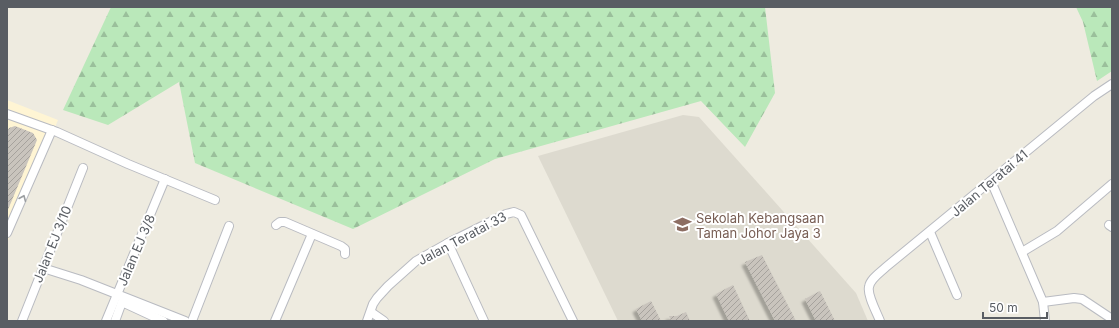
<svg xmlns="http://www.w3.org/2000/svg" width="1119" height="328" font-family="Inter,sans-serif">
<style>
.commercial{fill:#fff5d4}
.education{fill:#dddacf}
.forest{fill:url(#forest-firs)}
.building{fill:url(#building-hatch);filter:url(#shadow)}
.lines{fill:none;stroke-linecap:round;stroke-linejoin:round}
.street-casing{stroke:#b9bbc1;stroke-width:10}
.street{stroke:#fff;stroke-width:8}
.oneway{stroke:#9b9ea1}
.labels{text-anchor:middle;stroke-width:4;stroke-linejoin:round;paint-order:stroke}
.street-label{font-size:13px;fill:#595d63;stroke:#fff}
.education-label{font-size:13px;fill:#785e54;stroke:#fff;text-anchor:start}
</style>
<defs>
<pattern id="forest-firs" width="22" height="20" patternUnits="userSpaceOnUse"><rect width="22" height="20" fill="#bae8ba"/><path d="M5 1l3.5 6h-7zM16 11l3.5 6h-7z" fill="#9abf9b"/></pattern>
<pattern id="building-hatch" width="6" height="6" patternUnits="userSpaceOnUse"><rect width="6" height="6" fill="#c9c4bd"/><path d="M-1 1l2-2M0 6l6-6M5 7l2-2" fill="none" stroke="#a6a29d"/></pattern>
<filter id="shadow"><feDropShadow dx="-3.5" dy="3.5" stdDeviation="1" flood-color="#0004"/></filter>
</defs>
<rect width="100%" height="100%" fill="#eeebe0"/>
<path class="commercial" d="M7,100l51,20 -51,123z"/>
<path class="education" d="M683,115l16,2 157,176 12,28h-250l-80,-165z"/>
<g class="forest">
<path d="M111,7h654l10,86 -30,54 -44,-46 -206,58 -142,70 -158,-66 -16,-81 -71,43 -45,-15z"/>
<path d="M1076,7h36v64l-15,10 -14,-59z"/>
</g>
<g class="building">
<path d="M15,126l18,7 4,7 -30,72v-80l2,-4z"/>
<path d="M762,255l34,66h-21l-30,-59z"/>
<path d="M733,285l17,36h-21l-13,-27z"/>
<path d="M820,291l15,30h-19l-11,-22z"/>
<path d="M651,301l10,20h-19l-6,-12z"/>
<path d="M686,312l4,9h-19l-2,-5h8z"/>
</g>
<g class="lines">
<defs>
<g id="street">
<path d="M7,114l50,18 71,32 87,36"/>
<path d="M991,181l52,121 2,19"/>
<path d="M276,225l4,-3h5l56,24 4,3v5"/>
<path d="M1109,225l3,2"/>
<path d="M930,232l27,63"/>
<path d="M7,233l45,-103"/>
<path d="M448,243l36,78"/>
<path d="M1022,252l35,-21 55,-47"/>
<path d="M43,268l38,12 104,41"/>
<path d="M1043,302l31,-4 8,1 30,20"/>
<path d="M371,312l13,9"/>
<path d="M22,321l61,-153"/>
<path d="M106,321l59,-142"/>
<path d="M115,321l7,-19 41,19"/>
<path d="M192,321l37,-95"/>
<path d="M275,321l37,-87"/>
<path d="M367,321l6,-17 4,-6 11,-12 28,-25 32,-18 58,-29 8,-2 7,3 52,106"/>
<path d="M880,321c-3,-8 -13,-26 -11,-34 1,-8 12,-15 17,-20l208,-171 18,-12"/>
</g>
</defs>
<use href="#street" class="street-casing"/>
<use href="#street" class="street"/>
</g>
<defs><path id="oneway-chevron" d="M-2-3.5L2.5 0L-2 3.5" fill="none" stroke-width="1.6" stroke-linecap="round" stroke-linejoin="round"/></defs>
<use class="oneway" href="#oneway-chevron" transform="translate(23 198) rotate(-67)"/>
<defs>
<symbol id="school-bare" viewBox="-9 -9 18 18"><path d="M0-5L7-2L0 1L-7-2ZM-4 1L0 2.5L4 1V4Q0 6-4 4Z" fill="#8d6e63" stroke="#fff" stroke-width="2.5" paint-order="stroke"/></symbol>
</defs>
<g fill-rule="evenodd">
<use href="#school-bare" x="670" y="212" width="25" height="25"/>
</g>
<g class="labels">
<g class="street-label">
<text transform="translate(989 183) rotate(-40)" y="5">Jalan Teratai 41</text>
<text transform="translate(462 238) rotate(-28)" y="5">Jalan Teratai 33</text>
<text transform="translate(52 244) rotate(-68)" y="5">Jalan EJ 3/10</text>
<text transform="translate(136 250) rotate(-67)" y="5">Jalan EJ 3/8</text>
</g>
<g class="education-label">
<text x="696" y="223">Sekolah Kebangsaan<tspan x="696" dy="15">Taman Johor Jaya 3</tspan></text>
</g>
</g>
<rect width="1119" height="328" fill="none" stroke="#595d63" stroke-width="16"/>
<path d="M983 312v6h64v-6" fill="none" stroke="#595d63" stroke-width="2"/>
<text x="989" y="312" font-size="12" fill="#595d63" stroke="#ffffff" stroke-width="3" paint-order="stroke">50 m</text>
</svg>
